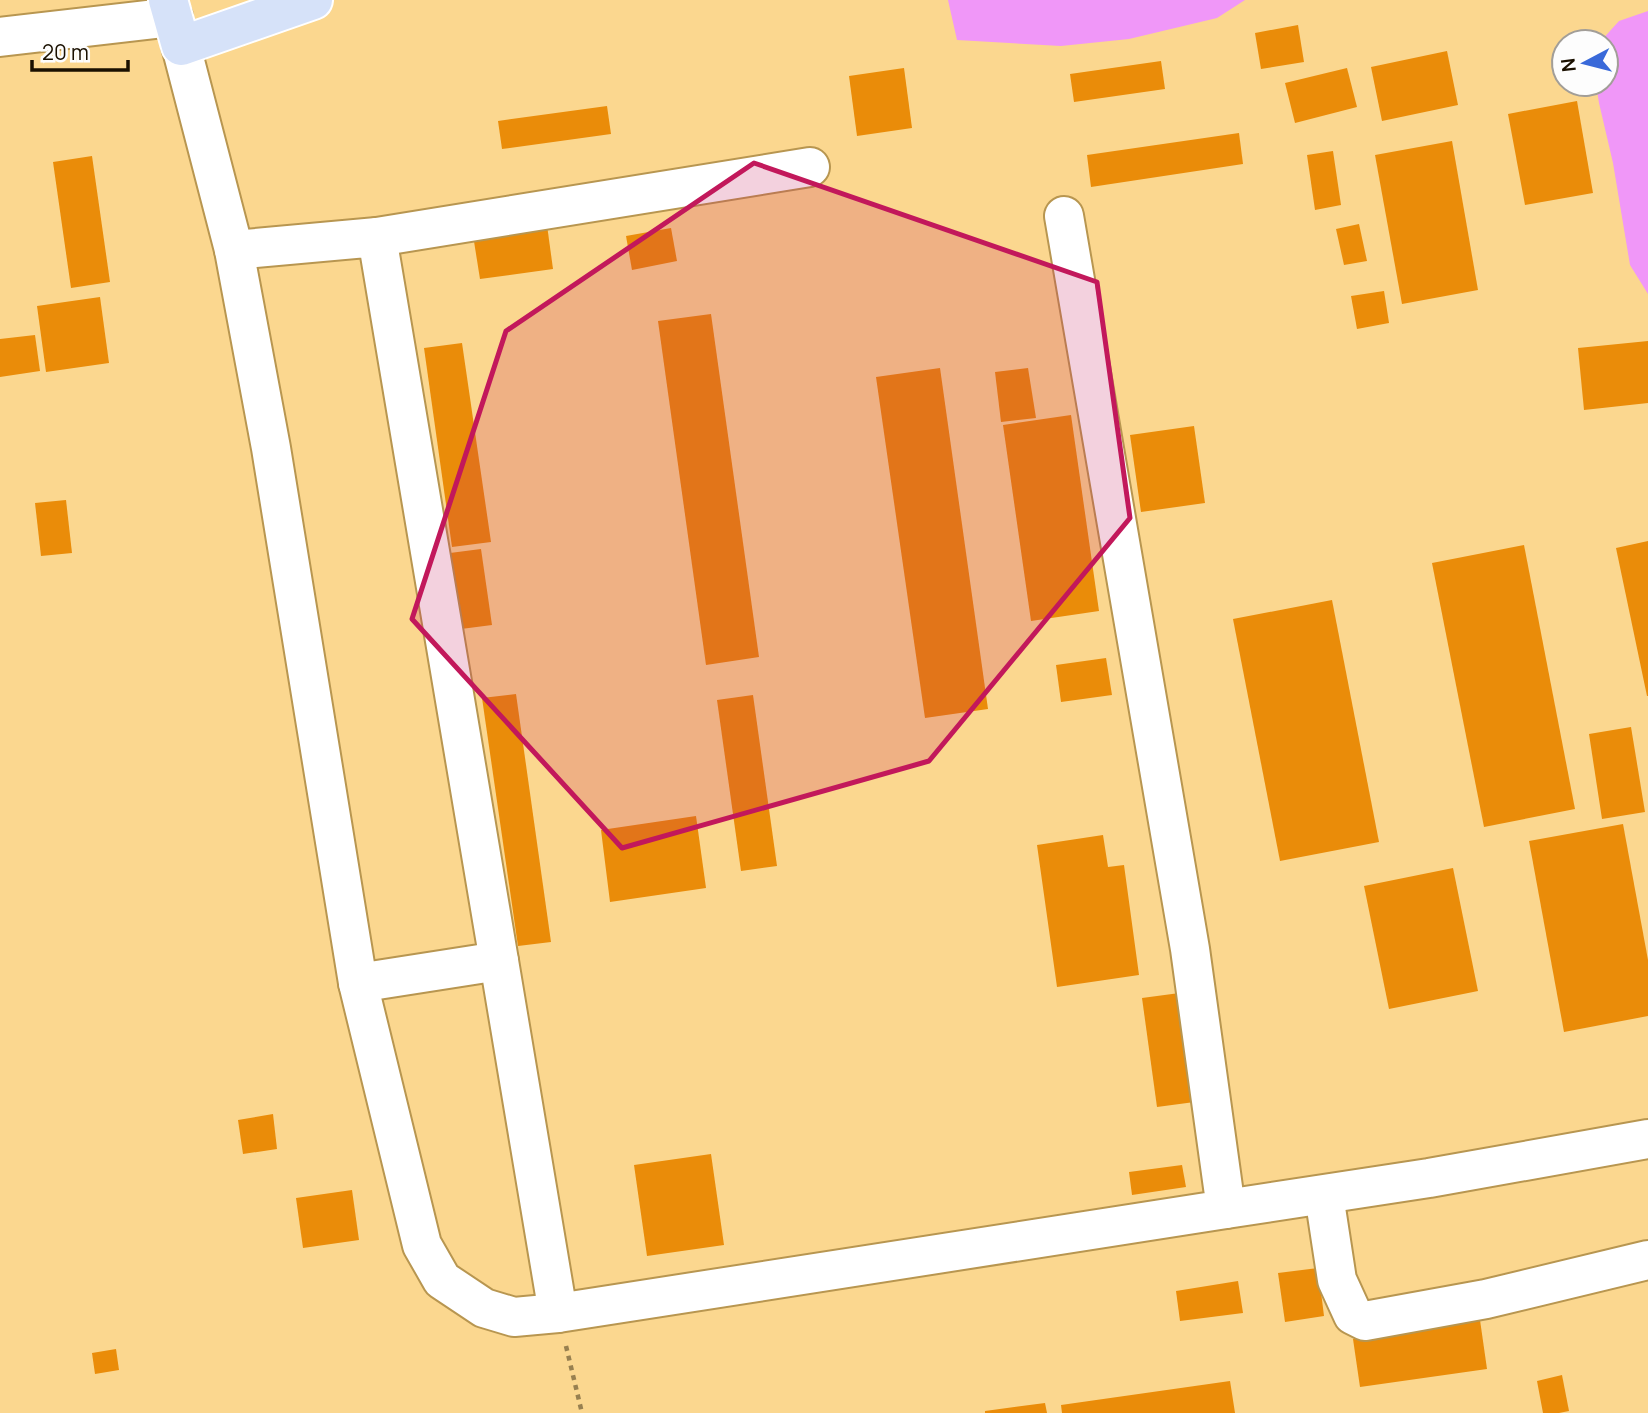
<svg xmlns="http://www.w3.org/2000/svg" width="1648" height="1413" font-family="Manrope,sans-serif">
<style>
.water{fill:#f097f8}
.building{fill:#ea8c09}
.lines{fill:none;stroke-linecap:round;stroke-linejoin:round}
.minor-casing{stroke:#b89650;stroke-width:42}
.major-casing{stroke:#fff;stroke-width:42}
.path{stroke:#988050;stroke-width:4.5;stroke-dasharray:5 5;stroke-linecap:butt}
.minor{stroke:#fff;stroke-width:38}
.major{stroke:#d6e2f9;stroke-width:38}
.marked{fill:#c2185b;fill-opacity:0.2;stroke:#c2185b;stroke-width:5;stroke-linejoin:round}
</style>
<rect width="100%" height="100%" fill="#fbd78f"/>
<g class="water">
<path d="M948,0h297l-28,18 -88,21 -68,7 -104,-6z"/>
<path d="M1648,11v283l-18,-29 -17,-102 -14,-60 -3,-19h10v-42h-6l19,-21z"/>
</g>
<g class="building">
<path d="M1298,25l6,37 -43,7 -6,-36z"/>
<path d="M1447,51l11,54 -76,16 -11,-54z"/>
<path d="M1161,61l4,28 -91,13 -4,-28z"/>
<path d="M904,68l8,60 -55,8 -8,-60z"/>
<path d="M1347,68l10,39 -62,16 -10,-40z"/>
<path d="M1577,101l16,92 -68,12 -17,-91z"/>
<path d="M607,106l4,28 -109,15 -4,-28z"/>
<path d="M1239,133l4,31 -152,23 -4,-32z"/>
<path d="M1452,141l26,149 -76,14 -27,-149z"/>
<path d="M1333,151l8,54 -26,5 -8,-55z"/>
<path d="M92,156l18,126 -39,6 -18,-126z"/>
<path d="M1359,224l8,37 -23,4 -8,-36z"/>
<path d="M547,225l6,44 -73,10 -7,-44z"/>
<path d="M671,228l6,33 -45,9 -6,-34z"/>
<path d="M1384,291l5,32 -32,6 -6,-33z"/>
<path d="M100,297l9,66 -63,9 -9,-66z"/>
<path d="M711,314l48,343 -53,8 -48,-344z"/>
<path d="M35,335l5,36 -40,6v-38z"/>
<path d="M1648,341v62l-64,7 -6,-62z"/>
<path d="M462,343l29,199 -39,5 -28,-199z"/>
<path d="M940,368l48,341 -63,9 -49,-341z"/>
<path d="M1028,368l8,50 -35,4 -6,-50z"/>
<path d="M1071,415l28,196 -68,10 -28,-196z"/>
<path d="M1194,426l11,77 -64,9 -11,-77z"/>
<path d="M66,500l6,53 -31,3 -6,-53z"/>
<path d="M1648,541v155h-1l-31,-148z"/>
<path d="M1524,545l51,264 -91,18 -52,-264z"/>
<path d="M481,549l11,76 -31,4 -11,-76z"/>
<path d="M1332,600l47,242 -99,19 -47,-242z"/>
<path d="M1106,658l6,37 -51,7 -5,-37z"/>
<path d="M516,694l35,248 -33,4 -36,-248z"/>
<path d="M753,695l24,171 -36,5 -24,-171z"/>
<path d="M1631,727l14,85 -43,7 -13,-85z"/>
<path d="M696,816l10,72 -96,14 -9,-72z"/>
<path d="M1623,824l25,136v56l-84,16 -35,-191z"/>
<path d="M1103,835l5,32 16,-2 15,110 -82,12 -20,-142z"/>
<path d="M1453,868l25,123 -89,18 -25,-123z"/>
<path d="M1187,992l15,109 -45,6 -15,-109z"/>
<path d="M273,1114l4,35 -34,5 -5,-34z"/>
<path d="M711,1154l13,91 -77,11 -13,-91z"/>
<path d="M1182,1165l4,22 -54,8 -3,-23z"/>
<path d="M352,1190l7,50 -56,8 -7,-50z"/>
<path d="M1318,1268l6,48 -39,6 -7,-49z"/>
<path d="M1238,1281l5,32 -63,8 -4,-30z"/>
<path d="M1480,1320l7,49 -127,18 -7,-48z"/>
<path d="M116,1349l3,21 -24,4 -3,-21z"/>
<path d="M1562,1375l7,36 -10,2h-16l-6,-32z"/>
<path d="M1230,1381l5,32h-173l-1,-8z"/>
<path d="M1045,1403l2,10h-62v-2z"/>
</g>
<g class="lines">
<defs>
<g id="minor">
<path d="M0,37l173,-20"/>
<path d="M181,46l53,204 37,198 87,535 64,262 20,35 42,28 30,9 44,-4 668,-104 -36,-260 -126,-733"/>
<path d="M377,237l433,-70"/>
<path d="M234,250l143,-13 122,724 -141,22"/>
<path d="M499,961l59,352"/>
<path d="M1324,1195l13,85 16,35 12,6 121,-22 162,-39"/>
<path d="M1226,1209l203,-31 219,-39"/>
</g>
<path id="major" d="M168,0l13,46 132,-46"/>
</defs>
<use href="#minor" class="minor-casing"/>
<use href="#major" class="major-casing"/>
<path class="path" d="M566,1346l16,67"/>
<use href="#minor" class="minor"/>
<use href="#major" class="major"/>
</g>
<path class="marked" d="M754,163l343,119 33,236 -201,243 -307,87 -210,-229 94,-288z"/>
<g transform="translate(1585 63) rotate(263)"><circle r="33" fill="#fdfdfd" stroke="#a29e98" stroke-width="2"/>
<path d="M0-5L12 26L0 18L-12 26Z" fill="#3969d9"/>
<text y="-10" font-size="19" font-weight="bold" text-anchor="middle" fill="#1a1000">N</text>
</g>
<path d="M32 60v10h96v-10" fill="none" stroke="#1a1000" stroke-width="3.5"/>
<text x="42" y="60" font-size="21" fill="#1a1000" stroke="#fdfdfd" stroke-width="5" paint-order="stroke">20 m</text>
</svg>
